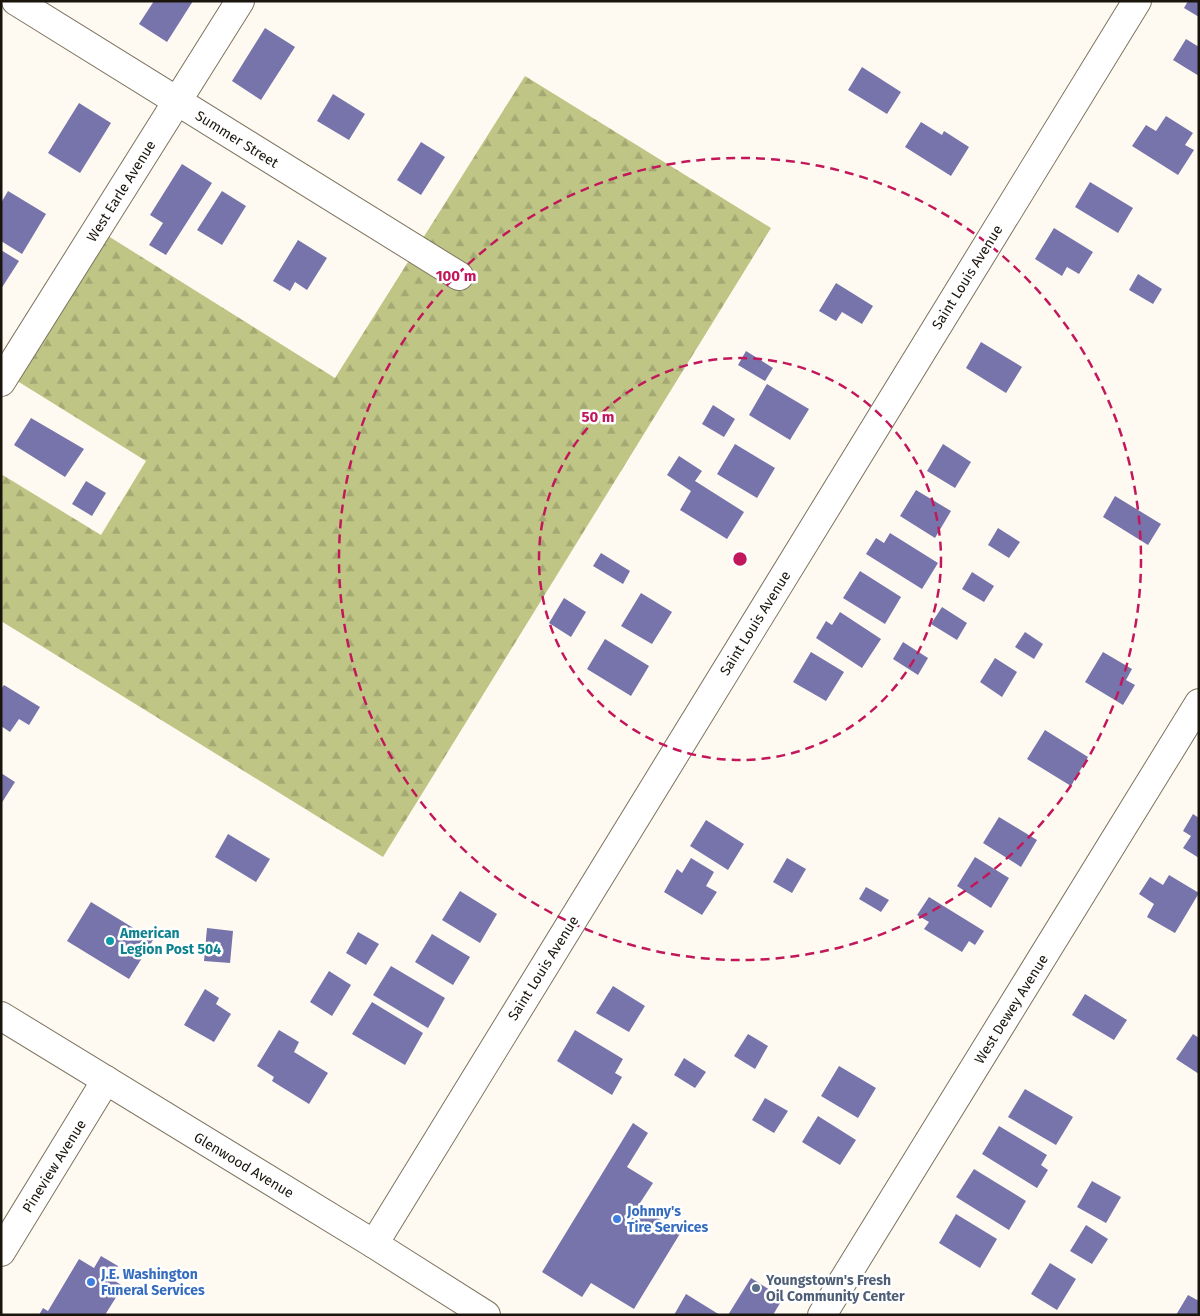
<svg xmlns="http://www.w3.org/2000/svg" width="1200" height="1316" font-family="'Fira Sans',sans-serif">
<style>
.forest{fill:url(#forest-firs)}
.building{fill:#7674ab}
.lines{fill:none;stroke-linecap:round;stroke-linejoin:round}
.minor-casing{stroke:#7d745f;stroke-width:30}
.secondary-casing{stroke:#7d745f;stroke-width:30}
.minor{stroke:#fff;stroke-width:28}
.secondary{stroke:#fff;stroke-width:28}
.ring{fill:none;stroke:#c2185b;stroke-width:2.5;stroke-dasharray:9 6}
.culture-dot{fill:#0f9aa8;stroke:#fff;stroke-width:2}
.shop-dot{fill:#3f7fe0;stroke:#fff;stroke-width:2}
.service-dot{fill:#5c6f8a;stroke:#fff;stroke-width:2}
.labels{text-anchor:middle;stroke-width:5;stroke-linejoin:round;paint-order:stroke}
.street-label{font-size:14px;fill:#19150d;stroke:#fff}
.culture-label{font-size:14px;font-weight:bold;fill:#0d838f;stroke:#fff;text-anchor:start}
.shop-label{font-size:14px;font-weight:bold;fill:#366cbe;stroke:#fff;text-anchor:start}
.service-label{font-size:14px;font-weight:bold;fill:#4e5e75;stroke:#fff;text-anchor:start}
.centre{fill:#c2185b;stroke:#fff;stroke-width:2.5}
.ring-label{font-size:15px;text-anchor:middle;font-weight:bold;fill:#c2185b;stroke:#fff;stroke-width:5;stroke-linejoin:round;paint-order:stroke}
</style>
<defs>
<pattern id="forest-firs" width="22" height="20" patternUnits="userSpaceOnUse" patternTransform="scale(1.25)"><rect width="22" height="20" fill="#bfc585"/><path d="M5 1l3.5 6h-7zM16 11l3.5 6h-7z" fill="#a4a872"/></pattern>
</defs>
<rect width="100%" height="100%" fill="#fffaf1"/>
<path class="forest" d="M525,76l246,152 -388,629 -382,-236v-147l100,61 45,-74 -140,-87 91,-145 238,149z"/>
<g class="building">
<path d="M154,1h39l-26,41 -28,-18z"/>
<path d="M1188,1h11v16l-15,-9z"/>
<path d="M265,28l30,19 -34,53 -29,-19z"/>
<path d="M1186,39l13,8v29l-26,-16z"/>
<path d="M862,67l39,25 -14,22 -39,-24z"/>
<path d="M333,94l32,20 -16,26 -32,-19z"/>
<path d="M79,103l32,20 -31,50 -32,-20z"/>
<path d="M1166,116l27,17 -8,12 9,5 -16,25 -46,-29 14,-21 10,6z"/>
<path d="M921,122l21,13 2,-4 25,16 -18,29 -46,-29z"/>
<path d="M421,142l24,15 -24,38 -24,-15z"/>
<path d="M182,164l30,19 -46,72 -17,-10 14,-22 -13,-8z"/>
<path d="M1090,182l43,26 -15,25 -43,-26z"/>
<path d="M8,191l38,23 -24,40 -21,-13v-38z"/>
<path d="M222,191l24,15 -24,39 -25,-15z"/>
<path d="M1054,228l39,24 -14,22 -12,-7 -5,9 -27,-17z"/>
<path d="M298,240l29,18 -20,32 -12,-8 -5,9 -17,-10z"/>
<path d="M1,250l18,11 -18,28z"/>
<path d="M1138,274l24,15 -9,15 -24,-14z"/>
<path d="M836,283l37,23 -11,18 -20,-12 -6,9 -17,-10z"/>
<path d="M981,342l41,25 -16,26 -40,-25z"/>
<path d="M746,351l27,17 -8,13 -27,-16z"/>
<path d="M767,384l42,25 -19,31 -41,-25z"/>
<path d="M713,405l22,14 -11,18 -22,-13z"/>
<path d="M31,418l53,31 -19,28 -51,-32z"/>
<path d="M735,444l40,24 -18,30 -40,-24z"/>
<path d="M943,444l28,18 -16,26 -28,-17z"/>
<path d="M679,456l23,15 -7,10 49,31 -17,27 -47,-29 11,-19 -24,-16z"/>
<path d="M86,481l20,12 -14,23 -20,-12z"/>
<path d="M916,490l35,21 -16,27 -35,-22z"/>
<path d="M1115,496l46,28 -13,21 -45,-28z"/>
<path d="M998,528l22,14 -11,16 -21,-13z"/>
<path d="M890,533l48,30 -16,26 -56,-35 10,-16 8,5z"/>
<path d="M601,553l29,18 -7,13 -30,-18z"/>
<path d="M860,571l41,26 -16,27 -42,-26z"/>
<path d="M972,572l22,14 -10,16 -22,-13z"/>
<path d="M641,593l31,19 -20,32 -31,-18z"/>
<path d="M564,598l22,14 -15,25 -22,-14z"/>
<path d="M942,607l25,16 -10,17 -26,-16z"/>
<path d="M840,612l41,27 -19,29 -46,-30 10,-17 6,4z"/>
<path d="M1025,632l18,12 -9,15 -19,-12z"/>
<path d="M605,639l44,27 -18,30 -44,-27z"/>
<path d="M903,642l25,16 -10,17 -25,-16z"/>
<path d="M811,652l33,20 -18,29 -33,-19z"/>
<path d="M1103,652l29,17 -6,11 9,5 -12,20 -38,-23z"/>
<path d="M995,658l22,14 -15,25 -22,-15z"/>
<path d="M4,685l36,22 -11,18 -10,-6 -9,13 -9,-6v-37z"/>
<path d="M1045,730l43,27 -17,29 -44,-27z"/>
<path d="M1,773l14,9 -14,22z"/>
<path d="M1193,814l6,4v40l-16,-10 8,-12 -8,-5z"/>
<path d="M999,817l38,23 -16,27 -38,-24z"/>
<path d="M706,820l38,24 -16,26 -38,-24z"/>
<path d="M228,834l42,25 -14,23 -41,-25z"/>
<path d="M975,857l34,21 -18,30 -34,-22z"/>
<path d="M691,858l23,14 -8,14 11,6 -15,23 -38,-23 13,-23 5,4z"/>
<path d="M787,858l19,11 -14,24 -19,-11z"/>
<path d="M1169,875l30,18 -24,40 -28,-16 7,-13 -15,-10 11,-17 13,8z"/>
<path d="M866,887l23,13 -8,12 -22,-13z"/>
<path d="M460,891l37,23 -17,29 -38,-23z"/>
<path d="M929,897l55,34 -9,14 -6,-4 -7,11 -38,-23 5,-7 -12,-7z"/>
<path d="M91,902l62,38 -24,39 -62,-38z"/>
<path d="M207,928l26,3 -3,32 -26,-2z"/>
<path d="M358,932l21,12 -13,21 -20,-12z"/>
<path d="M432,934l38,23 -17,28 -38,-23z"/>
<path d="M391,966l54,32 -17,30 -55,-33z"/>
<path d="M329,971l22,14 -19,31 -22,-14z"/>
<path d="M613,986l32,20 -16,26 -33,-19z"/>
<path d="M205,989l14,9 -3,6 15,10 -17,28 -30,-17z"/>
<path d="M1085,994l42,26 -13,20 -42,-25z"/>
<path d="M372,1002l51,31 -18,32 -53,-31z"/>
<path d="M279,1030l20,12 -5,10 34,21 -19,31 -37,-23 2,-4 -17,-11z"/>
<path d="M575,1030l48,29 -8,14 7,4 -10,18 -55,-34z"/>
<path d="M748,1034l20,12 -13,23 -21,-13z"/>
<path d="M1193,1034l6,4v36l-23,-15z"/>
<path d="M684,1058l22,14 -11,16 -21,-13z"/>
<path d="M839,1066l37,22 -18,30 -37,-22z"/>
<path d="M1025,1089l48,28 -17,28 -48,-28z"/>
<path d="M765,1098l23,13 -14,22 -22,-13z"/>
<path d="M818,1116l38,24 -16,25 -38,-23z"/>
<path d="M633,1123l15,10 -21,34 26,16 -15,23 43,26 -47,77 -43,-26 -9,14 -40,-25z"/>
<path d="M999,1126l48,29 -6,10 7,5 -11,18 -55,-34z"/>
<path d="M974,1169l52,32 -17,29 -53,-33z"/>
<path d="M1092,1181l29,16 -15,26 -29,-16z"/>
<path d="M956,1214l41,25 -17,29 -41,-25z"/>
<path d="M1086,1225l22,14 -16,25 -22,-13z"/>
<path d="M101,1256l17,10 -8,12 13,8 -18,29h-66l4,-7 5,3 31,-52 15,9z"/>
<path d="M1050,1263l26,16 -19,31 -26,-16z"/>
<path d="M751,1278l32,20 -10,17h-45z"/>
<path d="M686,1294l34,21h-46z"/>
<path d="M1188,1295l11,6v14h-23z"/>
</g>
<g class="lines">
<defs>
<g id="minor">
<path d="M16,1l443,275"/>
<path d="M1,382l239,-381"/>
<path d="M374,1244l763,-1243"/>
<path d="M1,1252l105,-172"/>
<path d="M822,1315l377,-612"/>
</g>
<path id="secondary" d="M1,1016l373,228 112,71"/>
</defs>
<use href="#minor" class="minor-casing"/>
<use href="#secondary" class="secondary-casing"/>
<use href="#minor" class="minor"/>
<use href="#secondary" class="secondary"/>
</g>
<g class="ring">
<circle cx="740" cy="559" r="201"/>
<circle cx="740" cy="559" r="401"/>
</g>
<circle class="culture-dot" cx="110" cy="941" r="5"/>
<g class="shop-dot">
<circle cx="617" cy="1219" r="5"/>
<circle cx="91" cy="1282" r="5"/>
</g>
<circle class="service-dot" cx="756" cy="1288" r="5"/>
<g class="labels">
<g class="street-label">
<text transform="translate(237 139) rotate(32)" y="5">Summer Street</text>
<text transform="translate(121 191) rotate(-58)" y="5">West Earle Avenue</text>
<text transform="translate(967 277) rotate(-58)" y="5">Saint Louis Avenue</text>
<text transform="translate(755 623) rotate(-58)" y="5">Saint Louis Avenue</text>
<text transform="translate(543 968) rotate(-58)" y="5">Saint Louis Avenue</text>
<text transform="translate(1011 1009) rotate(-58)" y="5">West Dewey Avenue</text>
<text transform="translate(244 1165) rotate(31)" y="5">Glenwood Avenue</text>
<text transform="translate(54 1166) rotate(-58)" y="5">Pineview Avenue</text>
</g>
<g class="culture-label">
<text x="120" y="938">American<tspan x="120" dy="16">Legion Post 504</tspan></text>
</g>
<g class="shop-label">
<text x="627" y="1216">Johnny's<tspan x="627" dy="16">Tire Services</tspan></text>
<text x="101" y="1279">J.E. Washington<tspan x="101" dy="16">Funeral Services</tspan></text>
</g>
<g class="service-label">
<text x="766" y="1285">Youngstown's Fresh<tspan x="766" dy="16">Oil Community Center</tspan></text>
</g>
</g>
<circle cx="740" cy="559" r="8" class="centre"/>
<g class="ring-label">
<text x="456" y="281">100 m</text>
<text x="598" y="422">50 m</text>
</g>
<rect width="1200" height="1316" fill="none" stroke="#19150d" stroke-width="5"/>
</svg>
